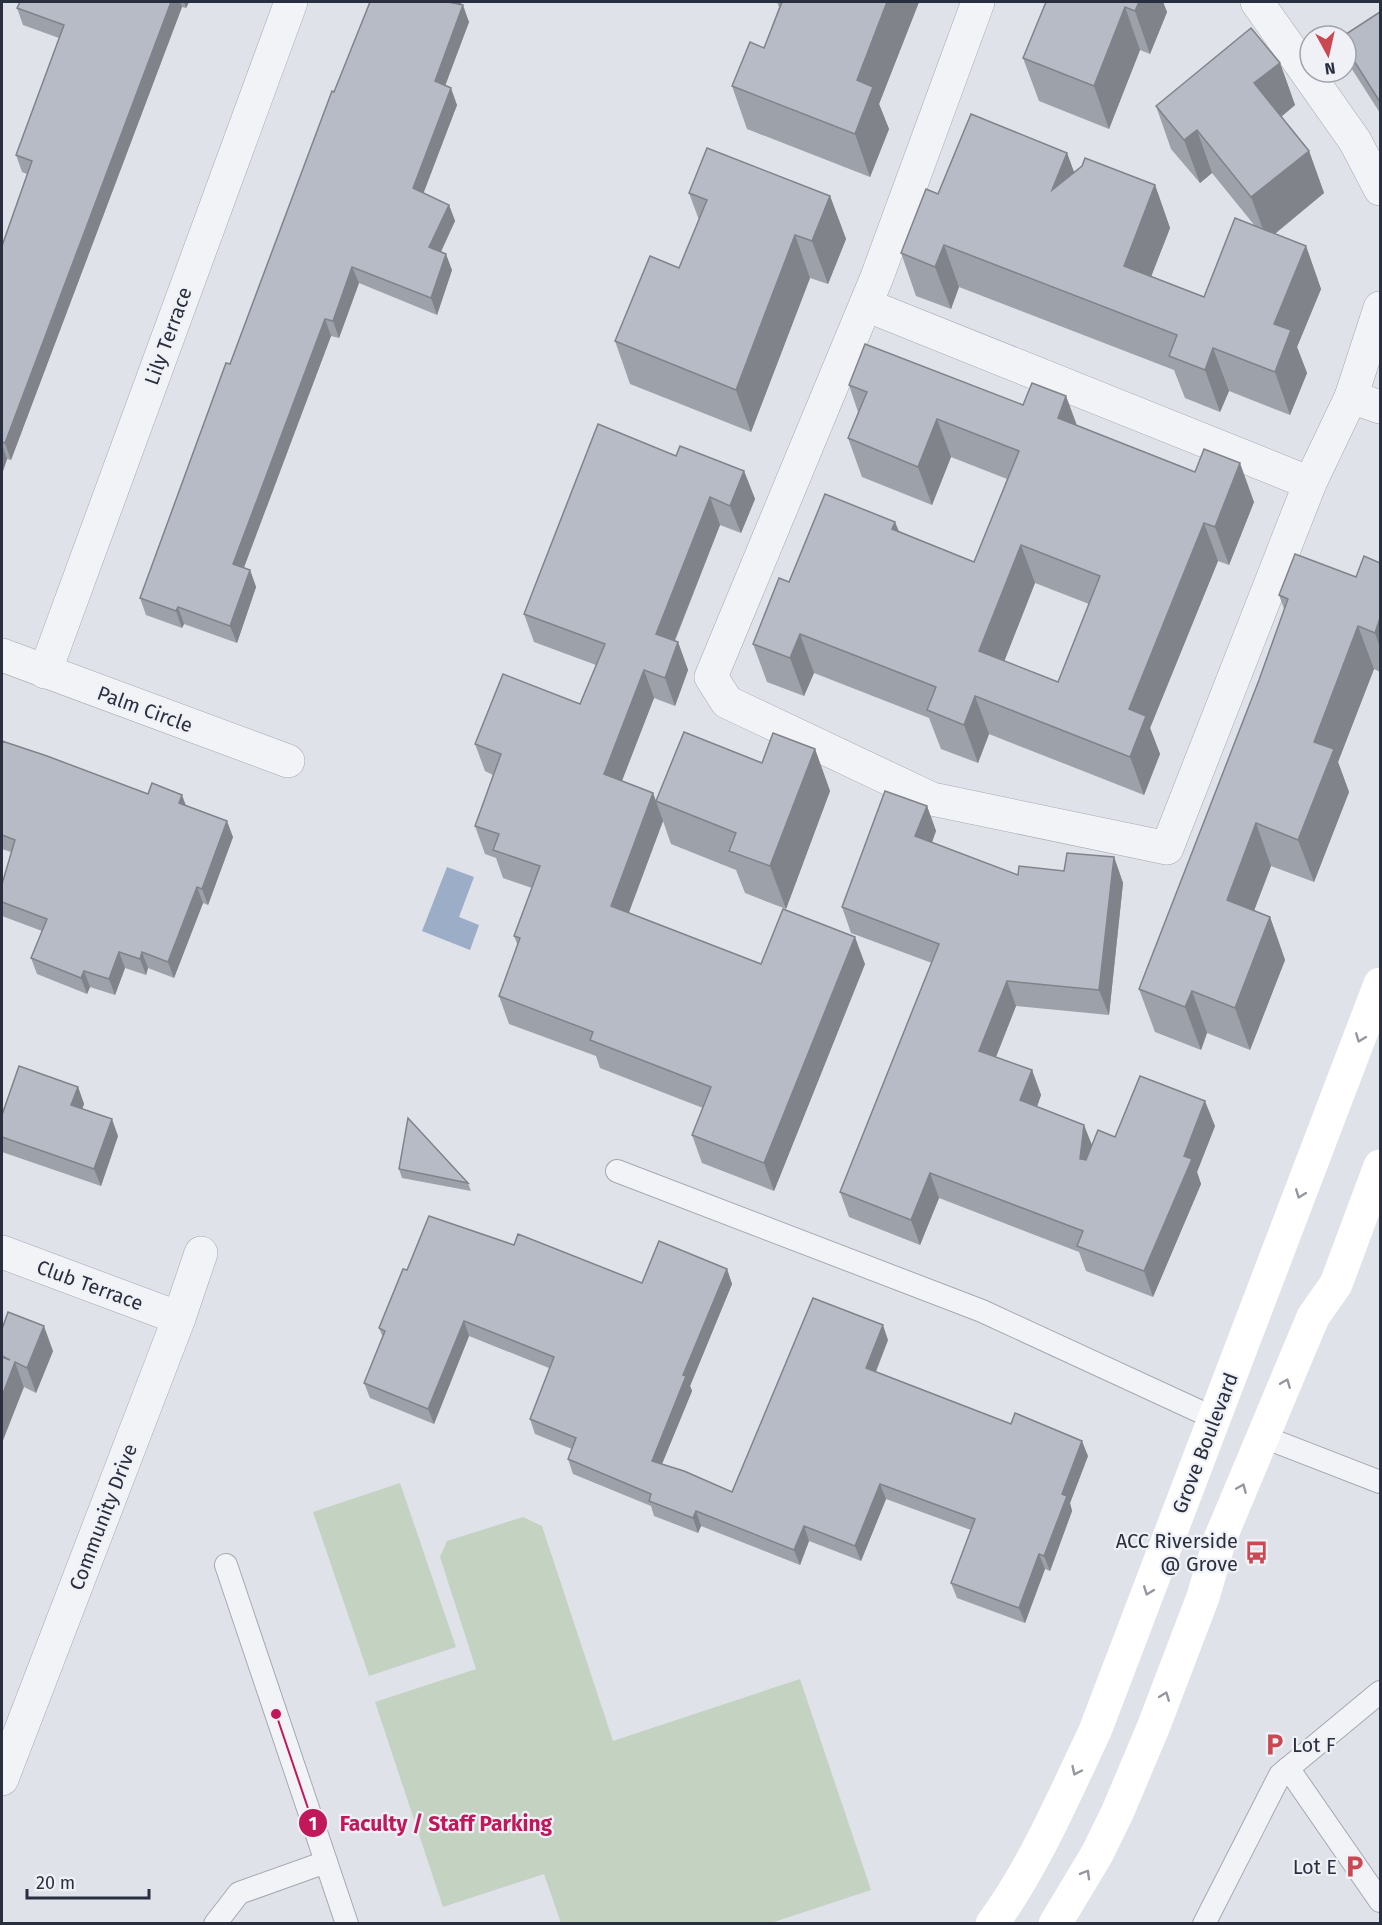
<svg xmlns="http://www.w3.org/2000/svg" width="1382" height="1925" font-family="'Fira Sans',sans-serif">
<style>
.green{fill:#c4d2c1}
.water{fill:#9badc7}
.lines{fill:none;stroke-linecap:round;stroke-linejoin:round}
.lane-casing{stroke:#a5a9b2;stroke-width:24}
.street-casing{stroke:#a5a9b2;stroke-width:34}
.lane{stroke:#f2f3f7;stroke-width:22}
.street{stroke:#f2f3f7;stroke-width:33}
.secondary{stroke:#fff;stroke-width:33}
.wall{fill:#9da1a9;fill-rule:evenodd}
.shaded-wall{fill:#80838a}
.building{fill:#b7bbc5;stroke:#80838a;stroke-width:1.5;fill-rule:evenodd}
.oneway{stroke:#94979f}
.labels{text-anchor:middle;stroke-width:4.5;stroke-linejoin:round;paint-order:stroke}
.street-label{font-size:20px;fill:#292f3f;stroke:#eff1f6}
.poi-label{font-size:20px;fill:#292f3f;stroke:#eff1f6;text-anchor:end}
.leader{fill:none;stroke:#c2185b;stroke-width:2}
.callout-dot{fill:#c2185b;stroke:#eff1f6;stroke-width:2}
.mark-label{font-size:18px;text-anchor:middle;font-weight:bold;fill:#fff}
.callout-label{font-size:21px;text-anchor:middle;font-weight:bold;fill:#c2185b;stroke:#eff1f6;stroke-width:4.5;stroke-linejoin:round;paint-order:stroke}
</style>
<rect width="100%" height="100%" fill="#dfe2e8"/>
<g class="green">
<path d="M400,1483l56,164 -87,29 -56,-164z"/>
<path d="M523,1517l19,9 71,215 187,-62 71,211 -100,33h-210l-17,-49 -101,33 -68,-205 101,-33 -36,-112 7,-16z"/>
</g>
<path class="water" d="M447,867l27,10 -15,40 20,8 -9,25 -48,-19z"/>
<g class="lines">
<defs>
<g id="lane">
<path d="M617,1171l365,140 232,107"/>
<path d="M1264,1437l116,45"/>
<path d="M226,1565l121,359"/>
<path d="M1288,1768l92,133"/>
<path d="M215,1924l24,-31 87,-31"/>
<path d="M1204,1924l76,-149 100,-83"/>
</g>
<g id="street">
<path d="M978,2l-101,275 -166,400 16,25 205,97 235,49 143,-365 41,-86 29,10"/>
<path d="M1257,2l98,139 25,48"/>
<path d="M866,305l444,178"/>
<path d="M1351,397l29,-89"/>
<path d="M2,655l286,106"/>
<path d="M45,672l246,-670"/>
<path d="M2,1252l177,66"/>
<path d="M2,1779l177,-461 22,-65"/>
</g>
</defs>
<use href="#lane" class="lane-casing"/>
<use href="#street" class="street-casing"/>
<use href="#lane" class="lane"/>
<use href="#street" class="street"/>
<g class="secondary">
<path d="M992,1924c43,-59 72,-128 103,-193l285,-747"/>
<path d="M1055,1924l42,-70 21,-43 35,-83 50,-131 17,-58 93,-222 23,-33 44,-118"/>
</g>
</g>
<g class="wall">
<path d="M20,2h169l-3,6 -4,-1 -171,453 -4,-1 -5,15v-228l25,-72 -5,-2 -6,-17 43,-117 -36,-13 -6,-17z"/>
<path d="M370,2h92l-2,3 9,17 -24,63 12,20 -34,88 26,12 6,16 -14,31 11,18 -15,45 -78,-32 -20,55 -8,-2 -88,232 7,2 6,17 -19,56 -53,-19 -2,4 -36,-13 -6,-17z"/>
<path d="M777,2h142l-40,102 10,25 -19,48 -123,-48 -15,-43 32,-38 15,-41z"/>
<path d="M1046,2h117l4,10 -17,42 -10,-4 -31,79 -70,-28 -16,-43z"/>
<path d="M1380,12v101l-32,-50 -2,-7v-20z"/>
<path d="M1280,63l15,42 -14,12 28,34 15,42 -49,41 31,12 15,43 -24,58 10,26 -17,42 -61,-24 -9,21 -35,-14 -11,-28 -215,-83 -8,22 -35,-13 -15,-43 37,-59 129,-41 7,20 81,12 15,43 -19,48 53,21 51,-71 -43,-53 -12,10 -29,-34 -15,-43z"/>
<path d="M689,193l141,3 16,43 -18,45 -18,-6 -59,154 -121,-48 -15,-43 64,-73 20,-48z"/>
<path d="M849,385l174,20 43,-9 11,29 177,77 -25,63 -11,-4 -68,167 10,26 -16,41 -155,-61 -11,29 -37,-14 -12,-31 -115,-45 -10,23 -37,-14 -14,-38 36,-62 106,-60 4,9 75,31 33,-83 -56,-22 -19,48 -70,-28 -14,-39 10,-26zM1035,583l54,21 -31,78 -54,-21z"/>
<path d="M676,456l68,15 11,28 -14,34 -21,-8 -45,116 3,1 10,28 -13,36 -21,-8 -32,83 31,12 3,8 106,-38 53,-14 15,42 -44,118 -41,-16 -9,-23 -65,-26 -8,-23 -35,92 133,51h104l-91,227 -72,-28 -10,-28 11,-27 -103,-40 -4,-12 -87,-32 -10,-28 19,-50 -4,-10 18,-48 -29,-10 -7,-20 -11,-4 -10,-28 18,-51 -8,-4 -10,-27 105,-40 16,-39 -62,-23 -10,-28z"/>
<path d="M1380,563v109l-6,-3 -36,93 11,30 -35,90 -43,-16 -17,45 16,6 15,43 -35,90 -43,-17 -6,17 -46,-18 -16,-43 120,-309 25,-71 -5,-14 77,-18z"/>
<path d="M2,741l146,53 38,12 47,31 -25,68 -5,-2 -29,75 -26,-10 -2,7 -21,-7 -10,27 -25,-8 -3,7 -50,-20 -6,-16 11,-27 -40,-15v-14l9,-50 -9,-3z"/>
<path d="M927,806l9,25 -4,12 86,32 46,-4 50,-14 9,26 -14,132 -93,-9 -20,51 36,13 9,25 -4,12 55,38 23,-8 100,-11 -18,46 4,12 -48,113 -67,-26 -7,-19 -140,-54 -19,47 -71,-28 -9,-25 92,-229 -81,-30 -9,-26z"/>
<path d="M78,1087l6,17 -2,5 36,27 -17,50 -99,-34v-37z"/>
<path d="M399,1169l69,14 3,8 -69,-13z"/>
<path d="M514,1245l128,38 85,-14 5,15 -42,102 2,5 -30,73 70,28 156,-152 -12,32 212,84 -18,47 2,8 -22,60 -5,-2 -20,54 -68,-25 -6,-15 20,-53 -85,-31 -25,62 -52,-20 -9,24 -99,-39 -3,7 -44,-17 -3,-10 -78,-32 -5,-15 4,-10 -37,-15 -5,-15 19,-51 -80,-32 -35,88 -64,-26 -6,-15 19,-46 -4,-9 28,-58z"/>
<path d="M2,1329l51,22 -17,42 -12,-6z"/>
</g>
<g class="shaded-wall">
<path d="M171,2h9l2,5 -171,453 -6,-17z"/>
<path d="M184,2h5l-3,6z"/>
<path d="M448,2h14l-8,16z"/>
<path d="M887,2h32l-40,102 10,25 -19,48 -15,-43 2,-54z"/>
<path d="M1139,2h24l4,10 -17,42 -15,-43z"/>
<path d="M463,5l6,17 -28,75 -6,-16z"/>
<path d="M1125,7l15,43 -31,79 -15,-43z"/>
<path d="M1280,63l15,42 -25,21 -16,-43z"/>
<path d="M451,88l6,17 -38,100 -6,-17z"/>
<path d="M1197,130l15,43 -12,10 -16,-43z"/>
<path d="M1309,151l15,42 -57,47 -16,-43z"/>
<path d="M1067,153l16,43 -31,-6z"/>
<path d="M1155,185l15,43 -31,80 -15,-42z"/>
<path d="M830,196l16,43 -18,45 -16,-43z"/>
<path d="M449,205l6,16 -20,43 -6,-17z"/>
<path d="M795,235l15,43 -59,154 -15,-42z"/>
<path d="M944,245l15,42 -8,22 -16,-42z"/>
<path d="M1306,246l15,43 -24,58 10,26 -17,42 -15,-43 -1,-48z"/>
<path d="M446,254l6,16 -15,45 -6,-17z"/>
<path d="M352,267l7,16 -20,55 -6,-17z"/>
<path d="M325,319l6,17 -92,245 -6,-17z"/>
<path d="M1213,348l16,43 -9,21 -15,-42z"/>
<path d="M1066,396l14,39 -22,-17z"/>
<path d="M937,419l14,38 -19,48 -14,-38z"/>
<path d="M2,445l5,14 -5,15z"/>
<path d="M1240,463l14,39 -25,63 -14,-38z"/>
<path d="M744,471l11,28 -14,34 -11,-27z"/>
<path d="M710,497l10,28 -54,137 -10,-28z"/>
<path d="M895,522l14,38 -17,-31z"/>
<path d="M1204,523l14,38 -68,167 10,26 -16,41 -14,-38 -1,-48z"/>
<path d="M1021,545l14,38 -42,107 -14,-39z"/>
<path d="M250,570l6,17 -19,56 -7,-17z"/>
<path d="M178,607l6,17 -2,4 -6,-17z"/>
<path d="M1380,618v30l-5,-15z"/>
<path d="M1358,626l16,43 -36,93 11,30 -35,90 -16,-42 16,-98z"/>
<path d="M800,634l14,39 -10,23 -14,-38z"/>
<path d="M678,642l10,28 -13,36 -10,-28z"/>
<path d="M644,670l10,28 -40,103 -10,-27z"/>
<path d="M975,696l14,38 -11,29 -14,-38z"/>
<path d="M815,749l15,42 -44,118 -16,-43z"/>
<path d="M653,793l10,28 -42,113 -10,-28z"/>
<path d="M182,795l6,16 -9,-8z"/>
<path d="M927,806l9,25 -12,31 -9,-26z"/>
<path d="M227,821l6,16 -25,68 -6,-16z"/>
<path d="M1256,823l15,43 -29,76 -15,-42z"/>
<path d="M1114,857l9,26 -14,132 -10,-25z"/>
<path d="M197,887l6,16 -29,75 -6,-16z"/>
<path d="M1270,917l15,43 -35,90 -15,-42z"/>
<path d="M855,937l10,27 -91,227 -10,-28z"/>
<path d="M119,952l6,16 -10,27 -6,-16z"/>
<path d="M142,952l6,16 -2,7 -6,-16z"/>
<path d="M84,971l6,16 -3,7 -6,-16z"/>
<path d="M1007,981l9,25 -28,71 -9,-26z"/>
<path d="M1192,991l15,42 -6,17 -16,-43z"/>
<path d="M1032,1070l9,25 -11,31 -10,-26z"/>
<path d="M78,1087l6,17 -7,18 -6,-17z"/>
<path d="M1205,1101l10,25 -18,46 4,12 -48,113 -9,-26 40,-115z"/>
<path d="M112,1119l6,17 -17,50 -7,-17z"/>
<path d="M1084,1125l10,25 -4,34 -10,-25z"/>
<path d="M930,1173l9,25 -19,47 -9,-25z"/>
<path d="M727,1269l5,15 -42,102 2,5 -35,85 -5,-15 31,-86z"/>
<path d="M464,1321l5,15 -35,88 -6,-15z"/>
<path d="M883,1325l5,15 -17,43 -5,-15z"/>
<path d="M44,1326l9,25 -17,42 -9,-25z"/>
<path d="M15,1362l9,25 -22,56v-47z"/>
<path d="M1082,1441l6,15 -18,47 2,8 -22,60 -6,-15 18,-62z"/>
<path d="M880,1484l6,15 -25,62 -6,-15z"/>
<path d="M696,1511l5,15 -3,7 -5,-15z"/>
<path d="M804,1526l5,15 -9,24 -6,-15z"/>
<path d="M1039,1554l6,15 -20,54 -6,-15z"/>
</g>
<g class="building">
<path d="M20,2h151l-166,441 -3,-1v-196l30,-85 -16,-6 48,-130 -47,-17z"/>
<path d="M370,2h78l15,3 -28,76 16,7 -38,100 36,17 -20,42 17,7 -15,44 -79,-31 -19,54 -8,-2 -92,245 17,6 -20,56 -52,-19 -2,4 -36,-13 86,-235 4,1 102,-273 2,1z"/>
<path d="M782,2h105l-30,78 16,7 -18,47 -123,-48 18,-44 14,6z"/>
<path d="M1046,2h93l-4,9 -10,-4 -31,79 -71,-28z"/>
<path d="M1380,12v90l-34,-54v-12h-3z"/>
<path d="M1251,28l29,35 -26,20 55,68 -58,46 -54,-67 -13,10 -28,-34z"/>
<path d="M971,114l96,39 -15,37 30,-24 3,-8 70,27 -31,81 80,31 31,-79 71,28 -32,78 17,6 -16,42 -62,-24 -8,22 -36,-14 8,-21 -233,-90 -9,22 -34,-14 25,-64 12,5z"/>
<path d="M707,148l123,48 -18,45 -17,-6 -59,155 -121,-49 35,-85 29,12 28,-68 -18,-7z"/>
<path d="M865,344l158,61 9,-22 34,13 -8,22 137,54 9,-23 36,14 -25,64 -11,-4 -75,186 17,7 -16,41 -155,-61 -11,29 -37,-15 9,-23 -136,-53 -10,24 -37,-14 26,-66 10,4 36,-88 70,28 -3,7 82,33 45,-111 -82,-32 -19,48 -70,-29 19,-46 -18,-7zM1021,545l79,31 -42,106 -79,-31z"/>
<path d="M598,424l78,32 4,-10 64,25 -14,35 -20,-9 -54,137 22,8 -13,36 -21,-8 -40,104 49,19 -42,113 150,58 22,-55 72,28 -91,226 -72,-28 19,-48 -121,-47 3,-8 -94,-36 21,-58 -6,-2 26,-70 -47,-16 6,-16 -24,-8 26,-72 -26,-10 28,-70 77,30 25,-60 -81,-30z"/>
<path d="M1295,554l61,23 8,-21 16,7v55l-5,15 -17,-7 -44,116 20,7 -36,91 -42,-17 -29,77 43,17 -35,91 -43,-17 -7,16 -46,-18 120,-309 29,-81 -9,-4z"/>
<path d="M684,732l78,31 11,-30 42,16 -45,117 -41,-15 7,-18 -80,-32z"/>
<path d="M2,741l45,15 101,38 4,-11 30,12 -3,8 48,18 -25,68 -5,-2 -29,75 -26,-10 -2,7 -21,-7 -10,27 -25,-8 -3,7 -50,-20 16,-39 -45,-17v-18l13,-44 -13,-5z"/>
<path d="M885,791l42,15 -12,30 103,39 1,-9 45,5 3,-18 47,4 -15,133 -92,-9 -28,70 53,19 -12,30 64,25 -4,34 6,1 12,-30 17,7 25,-61 65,25 -21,55 8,3 -48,112 -67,-25 6,-15 -153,-58 -19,47 -71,-28 99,-248 -97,-37z"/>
<path d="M19,1066l59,21 -7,18 41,14 -18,50 -92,-32v-22z"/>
<path d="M408,1118l60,65 -69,-14z"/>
<path d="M429,1216l85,29 4,-11 124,49 17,-42 68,28 -44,106 3,1 -34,85 32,10 48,21 81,-194 70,27 -17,43 145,56 4,-11 67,28 -20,53 5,2 -23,60 -5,-2 -20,54 -68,-25 24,-64 -95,-35 -25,62 -51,-20 -10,24 -98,-39 -3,7 -44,-17 2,-7 -83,-35 8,-21 -46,-19 24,-62 -90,-36 -36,88 -64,-26 21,-52 -6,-3 24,-59 4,1z"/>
<path d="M8,1312l36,14 -17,42 -12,-6 -13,34v-39l8,3 -8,-4v-27z"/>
</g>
<defs><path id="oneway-chevron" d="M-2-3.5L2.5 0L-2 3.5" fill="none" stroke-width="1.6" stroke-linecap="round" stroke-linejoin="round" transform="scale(1.5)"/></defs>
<g class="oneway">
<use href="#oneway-chevron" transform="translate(1360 1038) rotate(111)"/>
<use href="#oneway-chevron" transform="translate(1300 1194) rotate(111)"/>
<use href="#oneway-chevron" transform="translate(1286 1383) rotate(-68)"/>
<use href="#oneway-chevron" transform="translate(1242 1488) rotate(-67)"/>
<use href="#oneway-chevron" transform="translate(1148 1591) rotate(111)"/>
<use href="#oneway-chevron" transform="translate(1165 1696) rotate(-69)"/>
<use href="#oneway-chevron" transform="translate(1076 1771) rotate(115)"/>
<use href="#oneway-chevron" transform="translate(1086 1874) rotate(-60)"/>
</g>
<defs>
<symbol id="bus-bare" viewBox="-9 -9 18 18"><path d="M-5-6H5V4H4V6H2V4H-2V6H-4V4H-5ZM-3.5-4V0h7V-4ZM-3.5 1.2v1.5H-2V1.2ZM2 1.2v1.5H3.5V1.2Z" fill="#ca4851" stroke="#eff1f6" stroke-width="2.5" paint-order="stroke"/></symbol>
<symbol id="parking-bare" viewBox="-9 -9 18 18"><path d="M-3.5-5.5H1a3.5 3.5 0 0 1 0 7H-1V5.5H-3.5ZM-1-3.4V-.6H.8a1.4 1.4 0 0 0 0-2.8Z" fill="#ca4851" stroke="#eff1f6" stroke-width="2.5" paint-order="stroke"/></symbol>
</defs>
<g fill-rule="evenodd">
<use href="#bus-bare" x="1240" y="1536" width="33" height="33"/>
<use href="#parking-bare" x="1258" y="1728" width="33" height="33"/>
<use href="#parking-bare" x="1338" y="1850" width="33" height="33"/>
</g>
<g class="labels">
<g class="street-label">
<text transform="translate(168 336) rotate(-70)" y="7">Lily Terrace</text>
<text transform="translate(145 709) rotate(20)" y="7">Palm Circle</text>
<text transform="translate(90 1285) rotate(20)" y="7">Club Terrace</text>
<text transform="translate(1205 1443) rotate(-69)" y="7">Grove Boulevard</text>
<text transform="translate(103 1517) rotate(-69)" y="7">Community Drive</text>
</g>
<g class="poi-label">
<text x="1238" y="1548">ACC Riverside<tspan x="1238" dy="23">@ Grove</tspan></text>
<text x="1292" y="1752" text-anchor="start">Lot F</text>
<text x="1337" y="1874">Lot E</text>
</g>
</g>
<path class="leader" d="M276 1714L313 1823"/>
<g class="callout-dot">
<circle cx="276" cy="1714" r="6"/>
<circle cx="313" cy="1823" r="15"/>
</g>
<g class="mark-label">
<text x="313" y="1830">1</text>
</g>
<g class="callout-label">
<text x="446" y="1831">Faculty / Staff Parking</text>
</g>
<rect width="1382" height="1925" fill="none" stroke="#292f3f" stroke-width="6"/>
<g transform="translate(1328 54) rotate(172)"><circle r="28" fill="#eff1f6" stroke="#a0a3ad" stroke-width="1.5"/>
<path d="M0-4.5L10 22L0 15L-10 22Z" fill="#ca4851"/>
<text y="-9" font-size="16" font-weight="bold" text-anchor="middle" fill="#292f3f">N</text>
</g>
<path d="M27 1889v9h122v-9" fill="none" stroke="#292f3f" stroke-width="3"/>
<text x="36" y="1889" font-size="18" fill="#292f3f" stroke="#eff1f6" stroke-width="4.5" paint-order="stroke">20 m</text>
</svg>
